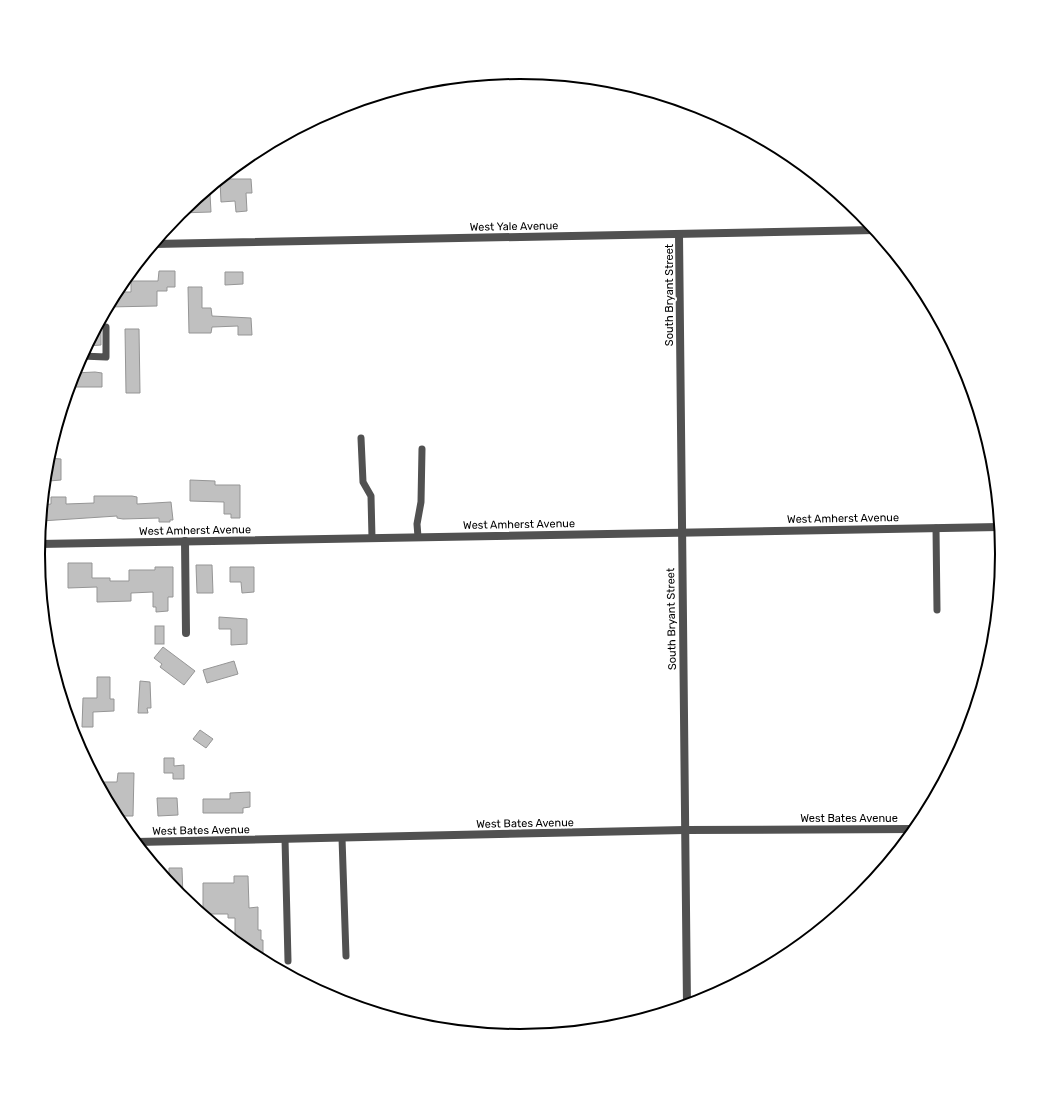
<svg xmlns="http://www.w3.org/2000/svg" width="1040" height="1108" font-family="Rubik,sans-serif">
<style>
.building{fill:#c0c0c0;stroke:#959595}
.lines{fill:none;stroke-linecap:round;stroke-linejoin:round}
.lane{stroke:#515151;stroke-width:7}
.street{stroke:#515151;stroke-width:8}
.labels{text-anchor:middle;stroke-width:4;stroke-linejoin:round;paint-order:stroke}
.street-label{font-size:11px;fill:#000;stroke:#fff}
.rim{fill:none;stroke:#000;stroke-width:2}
</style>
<rect width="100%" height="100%" fill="#fff"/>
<g class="building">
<path d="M229,172v7h22l1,14h-6l1,18 -11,1 -1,-11 -14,1 -1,-22z"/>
<path d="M210,194l1,18 -32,1 22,-18z"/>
<path d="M159,271h16v16h-8v4h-10v15l-49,1 8,-15h15v-11h27z"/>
<path d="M225,272h18v12l-18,1z"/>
<path d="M188,287h14v21h9l1,8 39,2 1,17h-14v-9l-25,1h-1l-1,6h-22z"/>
<path d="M101,320v25l-14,1 9,-16z"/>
<path d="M125,329h14l1,64h-14z"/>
<path d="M95,372l7,1v14h-28v-14z"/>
<path d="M48,458l13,1v21l-12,1v-4h-3z"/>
<path d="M190,480l25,1v4h25v33h-9v-4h-7v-12l-34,-1z"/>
<path d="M94,496h38l5,1v7l34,-2 2,18h-3v2h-11v-4l-36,1 -6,-1v-2l-76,5 2,-16 8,-1v-7h15v7l28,-1z"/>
<path d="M68,563h24v15h18v3h19v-11h26v-3h18v30h-5v14l-12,1v-5h-3v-15l-22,1v8l-34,1v-15l-29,1z"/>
<path d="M196,565h16l1,28h-16z"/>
<path d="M230,567h24v25l-12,1 -1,-11h-11z"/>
<path d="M219,617l28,2v25l-16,1v-16h-12z"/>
<rect x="155" y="626" width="9" height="18"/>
<path d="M163,647l32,24 -11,14 -24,-18 2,-3 -8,-6z"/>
<path d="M234,661l4,13 -31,9 -4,-13z"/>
<path d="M97,677h13v22h4v12l-21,1v15h-11l1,-29h14z"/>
<path d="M140,681l10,1 1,26h-4l1,5h-10z"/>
<path d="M200,730l13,9 -7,9 -13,-9z"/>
<path d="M164,758h10v8l10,-1v14h-11v-6h-9z"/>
<path d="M118,773h16l-1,43h-14v-6h-4l-2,-9h-5l-10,-19h19z"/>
<path d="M250,792v15l-7,1v5h-40v-14h27v-6z"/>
<path d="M157,798h20l1,17 -20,1z"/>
<path d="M169,868h13l1,30 -14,-16z"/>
<path d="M234,876h14l1,32 9,-1v23h3v10h2v21l-11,-6 -17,-14v-23h-7v-4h-25v-31h31z"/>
</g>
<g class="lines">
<g class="lane">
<path d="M82,356l24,1v-30"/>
<path d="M361,438l2,44 8,14 1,42"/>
<path d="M936,528l1,82"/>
<path d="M418,537l-1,-13 4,-22 1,-53"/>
<path d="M342,838l4,118"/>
<path d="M285,839l3,122"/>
</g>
<g class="street">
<path d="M679,234l8,771"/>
<path d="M154,244l721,-14"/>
<path d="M1000,534v39"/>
<path d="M185,541l1,92"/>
<path d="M39,544l960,-17"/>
<path d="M136,842l549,-12 230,-1"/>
</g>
</g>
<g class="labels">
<g class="street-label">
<text transform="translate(514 226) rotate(-1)" y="4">West Yale Avenue</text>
<text transform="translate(669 295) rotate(-90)" y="4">South Bryant Street</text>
<text transform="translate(843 518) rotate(-1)" y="4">West Amherst Avenue</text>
<text transform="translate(519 524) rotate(-1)" y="4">West Amherst Avenue</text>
<text transform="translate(195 530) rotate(-1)" y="4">West Amherst Avenue</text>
<text transform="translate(671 619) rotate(-91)" y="4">South Bryant Street</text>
<text x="849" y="822">West Bates Avenue</text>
<text transform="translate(525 823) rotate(-1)" y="4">West Bates Avenue</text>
<text transform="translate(201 830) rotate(-1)" y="4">West Bates Avenue</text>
</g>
</g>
<path d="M0 0H1040V1108H0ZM45 554a475 475 0 1 1 950 0a475 475 0 1 1-950 0Z" fill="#fff" fill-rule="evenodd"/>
<path class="rim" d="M45 554a475 475 0 1 1 950 0a475 475 0 1 1-950 0Z"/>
</svg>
